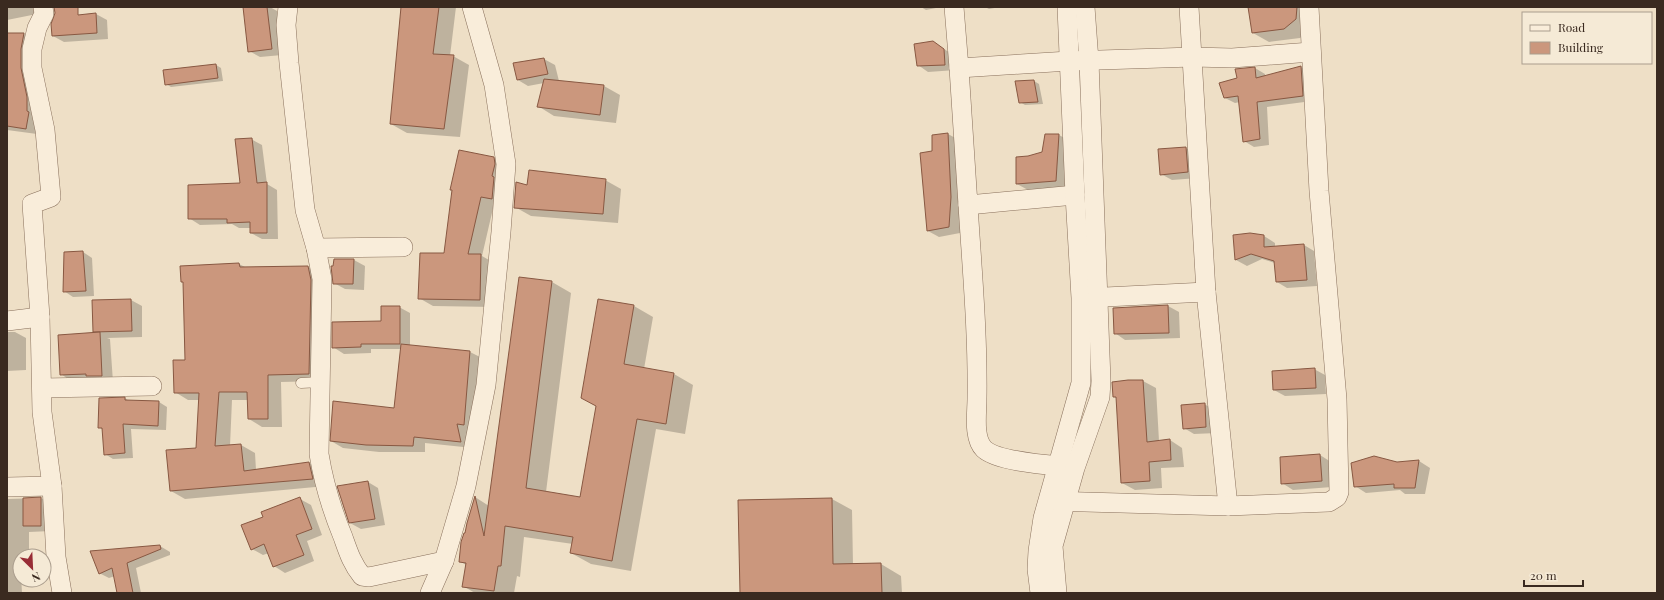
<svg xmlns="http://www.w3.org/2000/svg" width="1664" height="600" font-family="'Playfair Display',serif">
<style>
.shadow{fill:#0003}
.building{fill:#cb977d;stroke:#885842}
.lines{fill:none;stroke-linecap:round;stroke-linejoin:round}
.service-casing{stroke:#89705c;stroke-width:11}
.minor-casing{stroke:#89705c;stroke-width:20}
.service{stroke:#f9edda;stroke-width:10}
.minor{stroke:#f9edda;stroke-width:19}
</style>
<rect width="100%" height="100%" fill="#eedfc6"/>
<g class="shadow">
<path d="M7,7h39l1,5 -40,8z"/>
<path d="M244,7h26l7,4 5,44 -22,2 -11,-6z"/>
<path d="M402,7h54l-6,49h3l16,9 -9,72 -53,-4 -16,-9z"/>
<path d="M921,7h20l-15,3z"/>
<path d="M985,7h15l-11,2z"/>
<path d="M1249,7h64l-1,21 -12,10 -31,4 -16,-9z"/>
<path d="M96,14l11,6 1,19 -44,3 -11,-6z"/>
<path d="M7,34h17l11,7 2,93 -30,-4z"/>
<path d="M933,42l22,14 1,14 -28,2 -10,-7z"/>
<path d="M544,59l11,6 4,16 45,5 16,9 -4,28 -62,-7 -16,-10 6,-23 -16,3 -10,-6z"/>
<path d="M216,65l5,3 2,13 -52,6 -5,-3 -2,-13z"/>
<path d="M1301,67l10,6 1,28 -45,6 2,38 -15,2 -10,-6 -4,-39 -5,1 -10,-5 13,-20 17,-10 10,6v3z"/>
<path d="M1034,81l5,3 4,20 -18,1 -5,-3z"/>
<path d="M948,134l11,6 2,64 -1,29 -21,4 -11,-6 -7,-77 12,-2z"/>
<path d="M1046,135h13l11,6 -3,46 -39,3 -11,-6 11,-27 15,-4z"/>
<path d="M251,139l11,6 5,39 10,6 1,49h-16l-11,-6v-5h-12l-7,-4 -32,1 -11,-7 52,-34z"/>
<path d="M1186,148l11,6 1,24 -26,2 -11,-6 -2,-24z"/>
<path d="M494,158l13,8 -13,38 -12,52 12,7 -1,44 -60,-1 -14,-8 26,-44z"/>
<path d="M605,180l16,9 -3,34 -87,-7 -16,-9 13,-21z"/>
<path d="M1250,234l14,2 11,7v4l29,-2 10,6 3,35 -30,2 -10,-6 -2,-19 -13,-4 -15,7 -11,-6z"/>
<path d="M83,252l9,6 2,38 -21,1 -9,-6z"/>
<path d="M354,260l11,6 -1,24 -19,-1 -11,-6z"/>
<path d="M239,264l8,4 61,-1 14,8 1,106 -42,1 1,45h-20l-13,-8 -1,-19h-16l-2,46 11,-1 14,8 1,17 53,-7 14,8 3,15 -141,13 -14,-8 26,-42 3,-49h-12l-13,-8 11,-31 -2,-78 -2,-1z"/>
<path d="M520,278l32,4 19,11 -25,199 35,7 16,-93 2,-106 35,6 19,11 -9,52 30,5 19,11 -8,49 -29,-5 -25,142 -40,-7 -20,-11 2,-9 -49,-7 -4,40 -3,-1 -3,17h-39l-12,-7 3,-21 -6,-4 15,-64 14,9z"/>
<path d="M131,300l11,6v31l-35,1 3,1 3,43 -42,-1 -10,-7 36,-41 -3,-2 -1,-30z"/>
<path d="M1168,306l11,6 1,26 -55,2 -10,-7 -1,-24z"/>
<path d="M399,307l11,6v33l60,6 12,6 -9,90 -48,-5v9h-46l-36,-4 -12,-7 63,-32 7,-60h-30v4l-27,1 -11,-7 49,-25z"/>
<path d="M7,332h8l11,6v32l-19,1z"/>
<path d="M1314,369l11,6 1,19 -41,2 -11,-6z"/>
<path d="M1143,381l13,7 3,53 11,-1 12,8 2,19 -23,1 1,20 -27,2 -13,-7 -5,-85 -3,-1 -1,-14z"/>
<path d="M125,398l4,3 30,1 8,5 -1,23 -35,-1 2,29 -20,1 -8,-5 -2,-24 -4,-3 1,-28z"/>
<path d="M1204,404l11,6 2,23 -23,1 -10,-6z"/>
<path d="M1320,455l11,7 1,25 -39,3 -11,-7 -1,-25z"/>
<path d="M1419,461l11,7 -5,26h-20l-5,-4 -34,3 -11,-7 42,-23z"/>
<path d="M368,482l10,6 7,37 -24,4 -11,-6z"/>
<path d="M7,498l1,1 33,-1 10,6v27l-22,1v24h-9l2,37h-15z"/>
<path d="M300,499l11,6 11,30 -15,6 7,20 -29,12 -11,-7 -5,-13 -6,2 -11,-6z"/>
<path d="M832,499l20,11 1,55 28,-1 20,12 1,17h-161z"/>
<path d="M160,546l10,6v3l-34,13 5,25h-23l-3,-17 -6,2 -10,-5z"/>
</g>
<g class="building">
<path d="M54,7h24v8l18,-2 1,20 -45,3 -1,-12 4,-11z"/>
<path d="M243,7h24l5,42 -24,3z"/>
<path d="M401,7h38l-6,47 21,1 -10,74 -54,-5z"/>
<path d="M1248,7h49l-1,12 -12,10 -32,4z"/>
<path d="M7,33h17l-3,16v19l6,29v14l2,1 -3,17 -19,-3z"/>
<path d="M933,41l11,8 1,16 -28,1 -3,-22z"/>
<path d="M544,58l4,16 -31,6 -4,-17z"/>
<path d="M216,64l2,14 -53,7 -2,-15z"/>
<path d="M1301,66l2,30 -46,6 3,37 -17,3 -5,-46 -14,2 -5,-15 18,-5 -2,-9 20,-2 1,11z"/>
<path d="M544,79l60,6 -4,30 -63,-8z"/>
<path d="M1034,80l4,22 -19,1 -4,-22z"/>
<path d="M948,133l3,64 -2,30 -22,4 -7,-78 12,-2v-16z"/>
<path d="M1045,134h14l-3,47 -40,3v-27l12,-1 14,-4z"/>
<path d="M252,138l5,45 10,-1v51h-17v-11l-23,1v-4h-39v-34l52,-2 -5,-44z"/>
<path d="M1186,147l2,25 -28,3 -2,-26z"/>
<path d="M459,150l35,7 1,7 -3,12 2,1 -2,22 -11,-2 -13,57h13l-1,46 -62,-1 2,-46h24l8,-63h-2z"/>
<path d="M529,170l77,9 -3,35 -89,-6 2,-26 11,3z"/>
<path d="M1250,233l14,2v12l40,-3 3,36 -31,2 -2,-21 -23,-7 -16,6 -2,-25z"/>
<path d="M83,251l3,40 -23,1 1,-40z"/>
<path d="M334,259h20l-1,25h-20l-2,-18h2z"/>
<path d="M239,263l1,4 68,-1 3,14 -2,94 -41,1v44h-20l-1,-27h-28l-4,54 26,-2 3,27 65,-9 4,17 -143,12 -4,-41 30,-2 3,-55h-25l-1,-33h12l-2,-78h-2l-1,-16z"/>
<path d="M519,277l33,4 -26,207 54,9 16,-91 -15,-8 17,-99 36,6 -10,59 50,9 -8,51 -29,-5 -25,142 -42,-8 3,-16 -68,-11 -4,40h-3l-4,25 -32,-4 4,-24 -7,-1 2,-20 3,-9h1l2,-10 8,-27 9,40z"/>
<path d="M131,299l1,32 -39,1 -1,-32z"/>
<path d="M1168,305l1,28 -55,1 -1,-26z"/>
<path d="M381,306h19v38h-39v3l-29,1v-26l49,-1z"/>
<path d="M100,332l2,44h-16v-2l-26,1 -2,-40z"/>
<path d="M401,344l69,7 -6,74 -7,-1 4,18 -47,-5 -1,9 -47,-1 -36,-4 3,-40 61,7z"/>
<path d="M1315,368l1,20 -43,2 -1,-19z"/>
<path d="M1128,380h15l4,62 23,-3 1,21 -22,2 1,19 -29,2 -5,-86h-3l-1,-15z"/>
<path d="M125,397v3l34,1 -1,25 -35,-2 2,29 -21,2 -2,-27h-4l1,-30z"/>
<path d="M1205,403l1,24 -23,2 -2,-24z"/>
<path d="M1320,454l2,27 -41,3 -1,-27z"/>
<path d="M1374,456l23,6 22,-2 -4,28h-21v-4l-40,3 -3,-24z"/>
<path d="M368,481l7,38 -26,4 -12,-37z"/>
<path d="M41,497v29h-18v-28z"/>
<path d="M300,497l12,32 -16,6 8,20 -31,12 -9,-23 -13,6 -10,-25 22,-8 -2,-5z"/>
<path d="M832,498l1,66 48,-1 1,30h-142l-2,-93z"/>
<path d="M160,545l1,4 -34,14 6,30h-16l-5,-25 -13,6 -9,-23z"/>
</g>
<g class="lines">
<defs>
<path id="service" d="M301,383l20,-1"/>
<g id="minor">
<path d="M43,7l1,7 -7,14 -5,21v19l13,62 6,67 -19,7 8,113 2,95 10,74 4,71 6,36"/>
<path d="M288,7l-2,18 3,38 16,147 11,38 6,31 -3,175c5,31 12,54 24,83 5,14 9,27 19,39l7,1 75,-16"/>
<path d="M954,7l5,61 110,-7 124,-4 39,1 79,-6"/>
<path d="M1189,7l17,285 22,214"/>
<path d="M959,68l9,137 107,-10"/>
<path d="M968,205c4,64 10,129 9,194 0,14 -4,39 7,50 14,13 66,16 86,18"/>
<path d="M316,248l87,-1"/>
<path d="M1085,298l121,-6"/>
<path d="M7,321l33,-4"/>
<path d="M42,388l110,-2"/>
<path d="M7,487l45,-1"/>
<path d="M1049,501l179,5 101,-4 8,-5 2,-5 -2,-93 -18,-208 -10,-184"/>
<path d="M430,593l14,-32 22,-75 20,-101 15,-153 5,-68 -12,-79 -22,-78"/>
<path d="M1040,593l-3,-24 1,-18 5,-33 38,-135v-85l-6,-103 -8,-188"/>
<path d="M1057,593l-4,-47 22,-78 25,-71 1,-16 -12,-320 -4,-54"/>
</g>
</defs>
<use href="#service" class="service-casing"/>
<use href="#minor" class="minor-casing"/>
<use href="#service" class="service"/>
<use href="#minor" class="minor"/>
</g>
<rect width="1664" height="600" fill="none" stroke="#3a2a20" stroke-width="16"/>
<rect x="1522" y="12" width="130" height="52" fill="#f5ead6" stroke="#aa9d8d"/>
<rect x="1530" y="25" width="20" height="6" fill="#f9edda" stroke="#aa9d8d"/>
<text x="1558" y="32" font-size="12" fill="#3a2a20">Road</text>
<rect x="1530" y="42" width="20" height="12" fill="#cb977d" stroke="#aa9d8d"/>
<text x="1558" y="52" font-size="12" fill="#3a2a20">Building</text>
<g transform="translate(32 568) rotate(156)"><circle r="19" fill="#f5ead6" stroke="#aa9d8d"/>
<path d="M0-3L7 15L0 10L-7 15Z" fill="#982d36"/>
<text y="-6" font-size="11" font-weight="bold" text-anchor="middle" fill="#3a2a20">N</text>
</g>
<path d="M1524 580v6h59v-6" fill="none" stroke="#3a2a20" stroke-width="2"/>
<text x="1530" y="580" font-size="12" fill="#3a2a20" stroke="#f5ead6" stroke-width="3" paint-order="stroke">20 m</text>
</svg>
